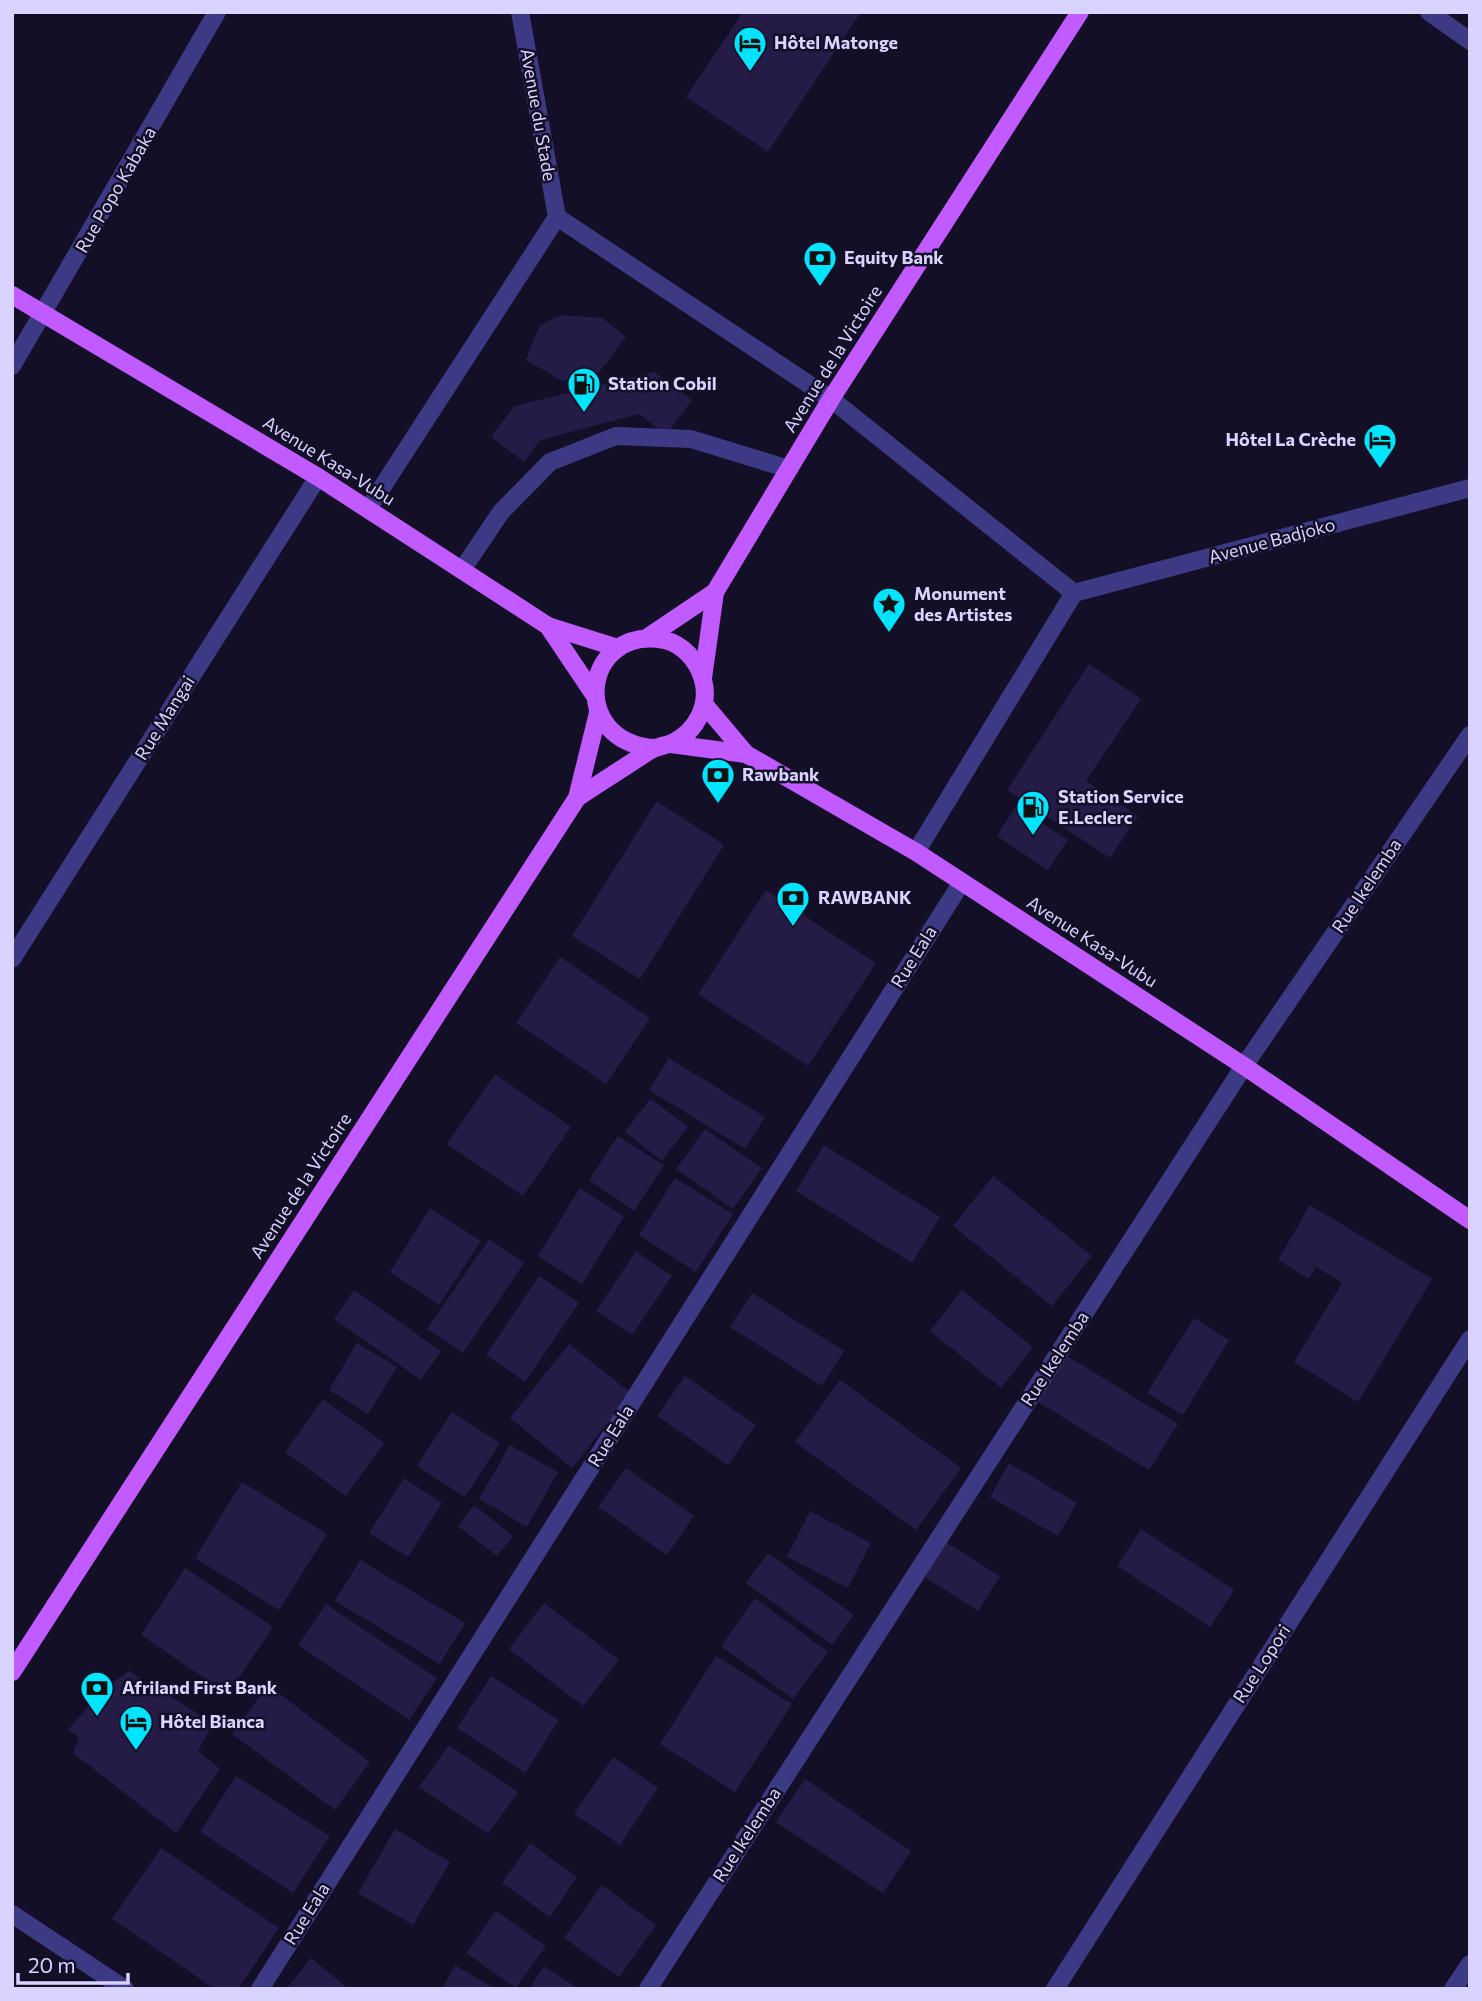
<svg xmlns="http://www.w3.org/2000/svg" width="1482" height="2001" font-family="Commissioner,sans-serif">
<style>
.building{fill:#241b47}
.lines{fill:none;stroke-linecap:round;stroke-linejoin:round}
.minor{stroke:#3d3a85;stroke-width:18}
.major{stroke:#c25bff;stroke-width:18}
.labels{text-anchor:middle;stroke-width:5;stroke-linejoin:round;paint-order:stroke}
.poi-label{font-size:18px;font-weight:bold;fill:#d9d4ff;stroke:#130f26;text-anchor:start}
.street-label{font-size:18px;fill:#d9d4ff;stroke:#130f26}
</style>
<rect width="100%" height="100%" fill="#130f26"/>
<g class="building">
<path d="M743,12h118l-93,140 -82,-55z"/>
<path d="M561,315l41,3 24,19 -29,38 -35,6 -36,-21 13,-34z"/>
<path d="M654,372l38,28 -26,35 -27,-21 -99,26 -16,22 -33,-25 23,-31z"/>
<path d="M1089,664l52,35 -55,82 52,35 -28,42 -103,-68z"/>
<path d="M657,801l67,44 -84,134 -68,-43z"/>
<path d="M1016,806l52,34 -20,30 -51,-34z"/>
<path d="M766,890l110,73 -68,103 -110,-72z"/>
<path d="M560,957l90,61 -44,66 -90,-61z"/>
<path d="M669,1058l96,59 -20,32 -96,-59z"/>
<path d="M495,1074l76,53 -48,69 -76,-52z"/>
<path d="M650,1099l38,27 -26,35 -37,-29z"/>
<path d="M705,1129l57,39 -29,41 -57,-40z"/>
<path d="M618,1136l46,29 -30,46 -45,-31z"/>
<path d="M824,1145l116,72 -28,46 -116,-72z"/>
<path d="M993,1176l99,80 -40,50 -99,-80z"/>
<path d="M675,1178l58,36 -37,58 -57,-37z"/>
<path d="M580,1188l44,28 -42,68 -44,-28z"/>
<path d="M1310,1205l122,74 -74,123 -64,-40 48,-79 -26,-16 -7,12 -31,-19z"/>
<path d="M430,1208l51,33 -42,64 -49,-33z"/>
<path d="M489,1239l35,24 -61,90 -36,-24z"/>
<path d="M636,1251l36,25 -40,59 -36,-24z"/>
<path d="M539,1276l40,27 -54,79 -39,-27z"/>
<path d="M354,1290l87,61 -20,29 -87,-61z"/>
<path d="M962,1290l71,57 -32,41 -71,-57z"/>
<path d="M752,1293l92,58 -22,35 -92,-59z"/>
<path d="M1194,1318l35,22 -46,75 -36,-22z"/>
<path d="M357,1343l40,24 -29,47 -39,-24z"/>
<path d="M569,1344l62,49 -59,75 -62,-50z"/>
<path d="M1061,1352l117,72 -29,46 -116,-71z"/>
<path d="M685,1376l71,49 -28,40 -71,-49z"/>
<path d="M840,1380l121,88 -45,62 -121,-88z"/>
<path d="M323,1399l61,44 -38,53 -61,-44z"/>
<path d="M452,1412l48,31 -35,54 -48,-31z"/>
<path d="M510,1445l48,27 -31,55 -48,-28z"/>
<path d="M1009,1463l68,40 -19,33 -68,-39z"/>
<path d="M626,1468l68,48 -27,39 -69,-48z"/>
<path d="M404,1478l38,25 -34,54 -39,-24z"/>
<path d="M242,1482l85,52 -48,76 -84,-52z"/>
<path d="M474,1505l39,31 -16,20 -39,-30z"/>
<path d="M810,1511l61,32 -23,45 -61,-31z"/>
<path d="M1141,1529l93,61 -24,37 -93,-61z"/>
<path d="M942,1540l58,36 -22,35 -58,-37z"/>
<path d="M768,1553l86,62 -22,30 -86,-62z"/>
<path d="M360,1560l105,63 -25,41 -105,-63z"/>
<path d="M185,1568l88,59 -45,67 -87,-59z"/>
<path d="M755,1598l73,54 -35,47 -72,-53z"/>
<path d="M544,1603l75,57 -36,46 -74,-57z"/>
<path d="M326,1604l111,74 -28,42 -111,-75z"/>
<path d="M716,1656l76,48 -57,88 -75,-48z"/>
<path d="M129,1671l84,52 -15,28 22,18 -44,64 -103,-80 6,-15 -11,-8 35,-41z"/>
<path d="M491,1676l68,44 -34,53 -68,-45z"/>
<path d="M268,1685l102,77 -35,48 -103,-76z"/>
<path d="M449,1745l69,47 -30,42 -69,-47z"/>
<path d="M613,1757l45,31 -38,57 -46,-31z"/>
<path d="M236,1776l94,60 -37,57 -93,-61z"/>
<path d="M805,1779l106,72 -28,42 -107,-71z"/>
<path d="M395,1829l55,33 -37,63 -55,-32z"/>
<path d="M530,1843l47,34 -27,40 -48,-34z"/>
<path d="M161,1848l118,80 -41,61h-23l-103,-70z"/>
<path d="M602,1885l54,40 -37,52 -55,-39z"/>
<path d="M496,1911l50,35 -30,42 -50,-35z"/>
<path d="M311,1958l38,31h-63z"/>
<path d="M455,1965l3,2 38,22h-54z"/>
<path d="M544,1966l35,23h-50z"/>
</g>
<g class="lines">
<g class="minor">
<path d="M520,12l37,205"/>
<path d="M1429,12l41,29"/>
<path d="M557,217l274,182 243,194"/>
<path d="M12,366l205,-354"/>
<path d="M368,509l189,-292"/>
<path d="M462,570l39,-58 49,-50 66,-26 75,3 98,30"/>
<path d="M1074,593l396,-105"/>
<path d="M916,852l158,-259"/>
<path d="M12,959l306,-482"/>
<path d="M12,1914l113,75"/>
<path d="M260,1989l702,-1107"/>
<path d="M648,1989l596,-923 226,-331"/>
<path d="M1055,1989l415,-650"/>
<path d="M1453,1989l17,-25"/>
</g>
<g class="major">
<path d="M12,295l306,182 230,149 47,70"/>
<path d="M548,626l70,22"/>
<path d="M648,637l67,-45 116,-193 249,-387"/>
<path d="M703,678l12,-86"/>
<path d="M704,704l42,50"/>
<path d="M671,744l75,10 170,98 328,214 226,154"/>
<path d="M577,798c24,-16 48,-31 72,-47 8,-5 17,-5 25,-9 22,-11 36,-37 29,-62 -5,-19 -20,-36 -39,-40 -81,-15 -97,101 -10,108"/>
<path d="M12,1672l565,-874 21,-85"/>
</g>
</g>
<defs>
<symbol id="hotel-pin" viewBox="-11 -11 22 30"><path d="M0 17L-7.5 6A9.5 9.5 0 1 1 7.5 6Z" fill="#00e5ff" stroke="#130f26"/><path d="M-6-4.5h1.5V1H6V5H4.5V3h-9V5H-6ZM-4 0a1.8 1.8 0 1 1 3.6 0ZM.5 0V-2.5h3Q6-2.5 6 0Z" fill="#111"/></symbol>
<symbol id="bank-pin" viewBox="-11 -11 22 30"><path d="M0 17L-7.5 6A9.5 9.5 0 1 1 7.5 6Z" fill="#00e5ff" stroke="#130f26"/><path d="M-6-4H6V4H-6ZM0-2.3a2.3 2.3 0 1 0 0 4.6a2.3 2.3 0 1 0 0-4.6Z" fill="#111"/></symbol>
<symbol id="fuel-pin" viewBox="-11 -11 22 30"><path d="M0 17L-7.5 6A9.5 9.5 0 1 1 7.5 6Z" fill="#00e5ff" stroke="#130f26"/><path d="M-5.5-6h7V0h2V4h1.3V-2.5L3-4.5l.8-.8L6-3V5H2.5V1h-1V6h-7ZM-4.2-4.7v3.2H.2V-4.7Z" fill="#111"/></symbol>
<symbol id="sight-pin" viewBox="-11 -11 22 30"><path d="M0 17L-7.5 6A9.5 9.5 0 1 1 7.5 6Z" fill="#00e5ff" stroke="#130f26"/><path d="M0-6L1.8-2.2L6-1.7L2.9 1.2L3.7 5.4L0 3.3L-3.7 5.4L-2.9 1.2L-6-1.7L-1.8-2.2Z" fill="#111"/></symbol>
</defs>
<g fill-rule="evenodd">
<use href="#hotel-pin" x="731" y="24" width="38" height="52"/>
<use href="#bank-pin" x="801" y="239" width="38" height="52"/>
<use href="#fuel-pin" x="565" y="365" width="38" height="52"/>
<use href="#hotel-pin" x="1361" y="421" width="38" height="52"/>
<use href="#sight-pin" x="870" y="585" width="38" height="52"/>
<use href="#bank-pin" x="699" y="756" width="38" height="52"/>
<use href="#fuel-pin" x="1014" y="788" width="38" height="52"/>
<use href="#bank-pin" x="774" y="879" width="38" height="52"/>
<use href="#bank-pin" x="78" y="1669" width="38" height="52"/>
<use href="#hotel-pin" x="117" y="1703" width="38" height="52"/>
</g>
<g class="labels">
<g class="poi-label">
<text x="774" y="49">Hôtel Matonge</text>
<text x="844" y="264">Equity Bank</text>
<text x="608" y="390">Station Cobil</text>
<text x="1356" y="446" text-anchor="end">Hôtel La Crèche</text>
<text x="914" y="600">Monument<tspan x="914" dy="21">des Artistes</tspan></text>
<text x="742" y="781">Rawbank</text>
<text x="1058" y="803">Station Service<tspan x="1058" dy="21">E.Leclerc</tspan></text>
<text x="818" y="904">RAWBANK</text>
<text x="122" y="1694">Afriland First Bank</text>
<text x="160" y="1728">Hôtel Bianca</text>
</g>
<g class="street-label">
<text transform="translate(538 115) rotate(80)" y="6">Avenue du Stade</text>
<text transform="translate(116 190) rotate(-60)" y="6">Rue Popo Kabaka</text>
<text transform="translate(833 359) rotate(-58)" y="6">Avenue de la Victoire</text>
<text transform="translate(329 461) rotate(32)" y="6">Avenue Kasa-Vubu</text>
<text transform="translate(1272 541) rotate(-15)" y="6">Avenue Badjoko</text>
<text transform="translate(165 718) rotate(-58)" y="6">Rue Mangai</text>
<text transform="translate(1367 886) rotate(-56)" y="6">Rue Ikelemba</text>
<text transform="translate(1092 942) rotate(33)" y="6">Avenue Kasa-Vubu</text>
<text transform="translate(914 957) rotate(-58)" y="6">Rue Eala</text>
<text transform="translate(301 1186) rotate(-57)" y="6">Avenue de la Victoire</text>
<text transform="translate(1055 1359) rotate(-57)" y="6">Rue Ikelemba</text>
<text transform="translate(611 1436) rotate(-58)" y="6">Rue Eala</text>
<text transform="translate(1262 1664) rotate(-57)" y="6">Rue Lopori</text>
<text transform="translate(747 1835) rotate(-57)" y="6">Rue Ikelemba</text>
<text transform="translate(307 1914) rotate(-58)" y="6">Rue Eala</text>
</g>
</g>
<rect width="1482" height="2001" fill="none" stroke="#d9d4ff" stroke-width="28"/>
<path d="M18 1973v10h110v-10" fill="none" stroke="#d9d4ff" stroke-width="3.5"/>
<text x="28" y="1973" font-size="21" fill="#d9d4ff" stroke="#130f26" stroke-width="5" paint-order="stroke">20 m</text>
</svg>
